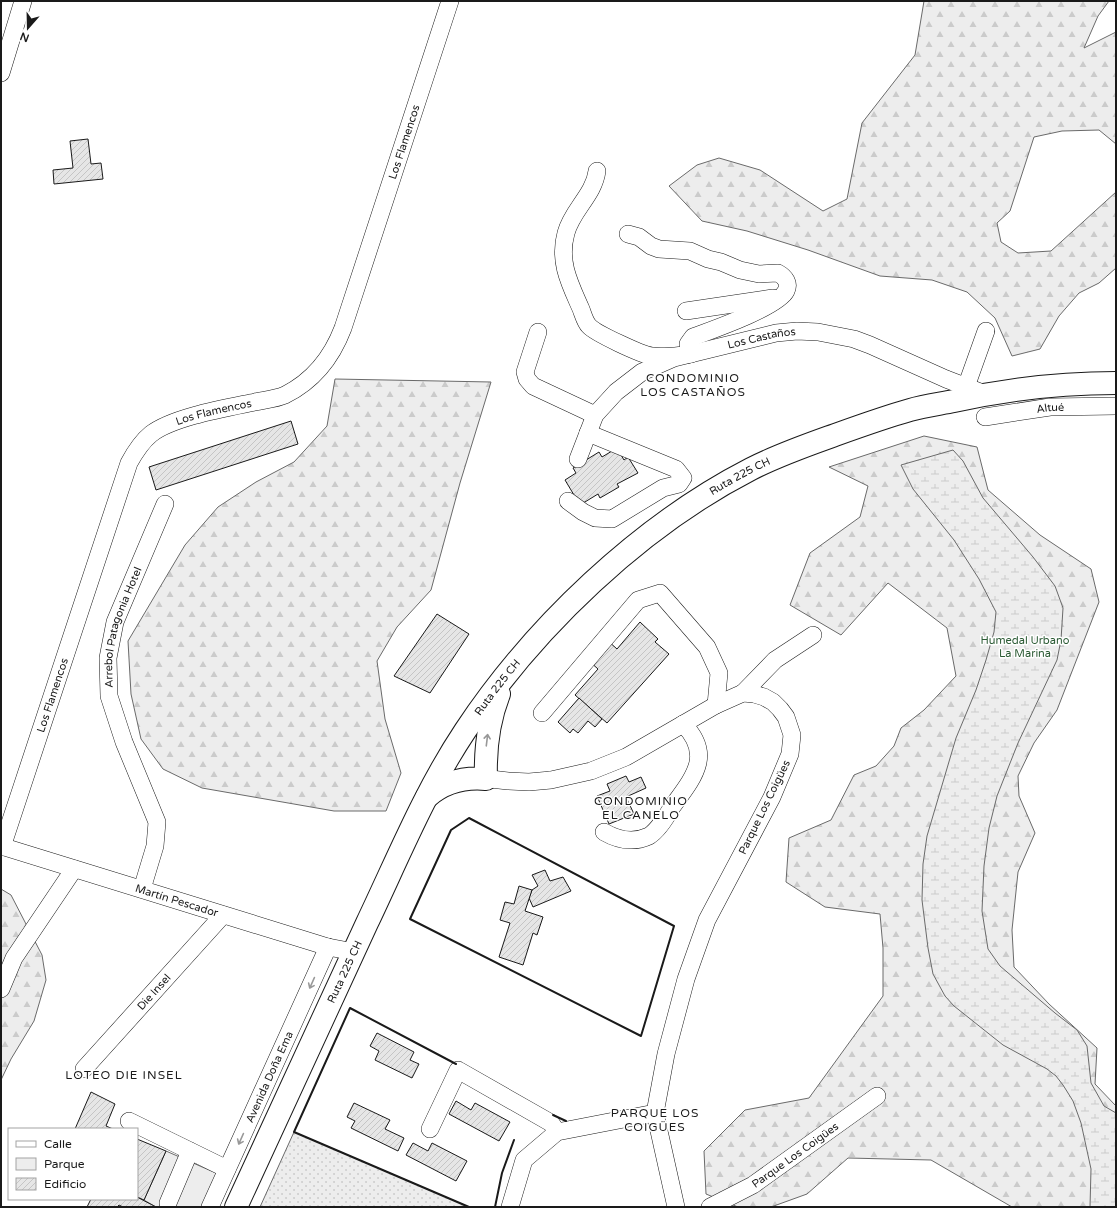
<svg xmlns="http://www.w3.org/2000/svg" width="1117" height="1208" font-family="'Varela Round',sans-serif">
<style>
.green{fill:url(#green-dots);stroke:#6a6a6a}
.forest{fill:url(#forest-firs);stroke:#6a6a6a}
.wetland{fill:url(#wetland-marsh);stroke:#6a6a6a}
.pitch{fill:#ededed;stroke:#6a6a6a}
.building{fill:url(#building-hatch);stroke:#1a1a1a}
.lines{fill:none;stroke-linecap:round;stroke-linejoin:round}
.minor-casing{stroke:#1a1a1a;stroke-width:18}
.major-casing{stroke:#1a1a1a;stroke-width:24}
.minor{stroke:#fff;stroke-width:17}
.major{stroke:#fff;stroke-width:22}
.wall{stroke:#1a1a1a;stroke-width:2}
.oneway{stroke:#989898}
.labels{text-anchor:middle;stroke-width:3;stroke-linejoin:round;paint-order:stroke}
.street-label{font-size:11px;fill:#1a1a1a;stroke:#fff}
.park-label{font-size:11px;fill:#2b5a34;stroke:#fff}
.neighbourhood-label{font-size:12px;letter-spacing:1px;fill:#1a1a1a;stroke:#fff}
</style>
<defs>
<pattern id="green-dots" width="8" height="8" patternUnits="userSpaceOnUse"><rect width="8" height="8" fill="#ededed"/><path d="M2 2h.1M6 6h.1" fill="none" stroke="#cbcbcb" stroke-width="1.8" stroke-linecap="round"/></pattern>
<pattern id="forest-firs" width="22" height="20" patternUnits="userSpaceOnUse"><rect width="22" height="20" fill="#ededed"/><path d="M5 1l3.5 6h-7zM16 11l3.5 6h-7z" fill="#cbcbcb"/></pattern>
<pattern id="wetland-marsh" width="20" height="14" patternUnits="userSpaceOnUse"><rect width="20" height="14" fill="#ededed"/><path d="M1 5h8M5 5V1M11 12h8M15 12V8" fill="none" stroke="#cbcbcb"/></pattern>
<pattern id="building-hatch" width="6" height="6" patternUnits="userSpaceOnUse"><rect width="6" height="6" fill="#e6e6e6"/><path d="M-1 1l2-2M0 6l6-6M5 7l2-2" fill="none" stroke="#c5c5c5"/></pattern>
</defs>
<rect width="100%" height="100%" fill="#fff"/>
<path class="green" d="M294,1132l175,75h-209z"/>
<g class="forest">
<path d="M924,1h185l-11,15 -14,32 32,-16v112l-17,-14 -37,1 -28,6 -24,74 -13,12 4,19 17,11 33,-2 65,-59v76l-17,15 -20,10 -20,23 -19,33 -28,7 -17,-38 -28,-26 -35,-12 -52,-4 -72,-26 -61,-19 -45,-10 -33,-35 28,-21 22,-7 41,12 63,41 24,-12 15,-76 53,-68z"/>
<path d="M335,379l156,3 -31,101 -29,107 -34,37 -20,34 8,58 16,54 -15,38h-52l-132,-23 -39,-19 -22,-30 -10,-45 -3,-53 57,-96 33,-38 38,-25 38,-20 33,-36z"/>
<path d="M924,436l53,11 11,43 52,45 51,34 8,33 -42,108 -23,33 -16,33 1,20 16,37 -17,39 -6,58 2,37 35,37 48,44 -2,36 21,22v101h-104l-81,-47 -83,-2 -41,36 -36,13h-33l-32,-13 -2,-43 41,-41 64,-12 74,-102v-48l-3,-34 -55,-7 -39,-25 3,-44 42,-18 23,-45 22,-9 18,-20 7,-18 23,-18 32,-34 -9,-48 -59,-45 -47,52 -51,-30 20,-52 50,-36 8,-31 -39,-19z"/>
<path d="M1,889l10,6 31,60 4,25 -12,41 -23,38 -10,21z"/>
</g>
<path class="wetland" d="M953,450l10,11 20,37 50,59 22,29 8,22 -2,32 -4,20 -39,83 -21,53 -8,32 -5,38 -2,45 6,38 12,17 55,47 22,17 10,16 4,37 13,23 12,7v94h-26l1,-38 -10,-46 -8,-22 -10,-16 -7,-9 -9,-7 -44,-24 -49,-39 -9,-10 -12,-22 -5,-26 -6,-48 1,-36 4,-28 29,-98 20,-48 10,-30 8,-28 2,-20 -17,-33 -25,-39 -41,-51 -12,-24z"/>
<path class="pitch" d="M166,1151l52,23 -14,33h-48l-12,-7z"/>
<g class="building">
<path d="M88,139l3,25 10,-1 2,16 -49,5 -1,-14 20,-2 -3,-27z"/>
<path d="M291,421l7,23 -142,46 -7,-23z"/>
<path d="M617,448l7,12 4,-3 10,16 -21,11 2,3 -19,11 -2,-4 -18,11 -15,-25 11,-7 -3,-5 26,-16 3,5z"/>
<path d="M437,614l32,20 -39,59 -36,-17z"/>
<path d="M640,622l18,17 -3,3 14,12 -62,69 -32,-28 23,-26 -9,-8 18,-21 10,9z"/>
<path d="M579,698l23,21 -7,8 -7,-6 -10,12 -5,-4 -3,4 -12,-11z"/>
<path d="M626,776l3,6 12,-5 5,11 -20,9 8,17 -25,10 -12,-28 13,-5 -3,-7z"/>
<path d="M545,870l5,11 13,-4 8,14 -38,16 -4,-9 3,-8 6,-4 -6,-11z"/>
<path d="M519,886l13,4 -7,21 18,6 -6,18 -4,-2 -10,32 -24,-8 11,-34 -10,-3 5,-18 9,2z"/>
<path d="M377,1033l37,19 -4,8 9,4 -7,14 -37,-18 4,-9 -9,-5z"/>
<path d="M91,1092l24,12 -9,22 7,3h-38z"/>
<path d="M456,1101l15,9 4,-7 35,19 -11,19 -50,-27z"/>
<path d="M354,1103l36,17 -5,9 19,9 -6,13 -47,-23 4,-7 -8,-4z"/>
<path d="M137,1139l29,12 -22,49 -7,-3z"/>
<path d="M413,1143l15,8 4,-8 35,18 -11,20 -50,-26z"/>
<path d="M137,1197l19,10h-33l-4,-2 -2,2h-30l4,-8h46z"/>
</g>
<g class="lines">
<defs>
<g id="minor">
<path d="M1,73l22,-72"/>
<path d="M597,171c-3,24 -25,39 -31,62 -8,29 4,51 15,76 2,5 4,13 8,17 6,7 53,29 63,30 12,2 27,-1 39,-2l-2,-3 -1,-7 5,-7c19,-7 85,-30 93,-46 4,-8 -1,-14 -8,-18l-19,1 -19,-4 -19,-8 -13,-3 -18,-8 -31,-2 -8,-3 -12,-9 -11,-3"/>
<path d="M686,311l87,-13"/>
<path d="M538,332l-13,40 2,7 6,7 62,29"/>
<path d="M966,387l20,-56"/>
<path id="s1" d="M985,417l65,-10 66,-1"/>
<path id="s2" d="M578,459l17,-44 21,-23 26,-20 32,-14 102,-25 21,-2 21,1 36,7 16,6 76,34 39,15"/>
<path d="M568,501l15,11 12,6 17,1 51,-31 16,-4 4,-6 -7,-9 -88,-36"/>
<path d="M743,693l32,-33 38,-25"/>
<path d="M542,713l96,-113 22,-7 47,54 12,26 -3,32"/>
<path d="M473,777l35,4 21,1 22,-2 40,-9 35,-14 90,-52 27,-12 11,1 10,3 9,5 7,7 6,8 6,18 -2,19 -18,43 -65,123 -21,59 -20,75 -11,59 21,94"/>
<path d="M604,832c14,8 30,11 45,4 8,-5 18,-20 23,-29 21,-29 42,-52 11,-83"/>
<path id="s3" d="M1,846l327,101 26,5"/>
<path id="s4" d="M2,847l127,-384c6,-11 12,-21 22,-29 22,-17 75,-26 104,-32 9,-2 21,-3 30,-7 28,-14 47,-38 58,-67l107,-327"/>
<path id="s5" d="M142,889l13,-43 2,-24 -33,-80 -15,-46 -1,-38 7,-36 50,-118"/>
<path d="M1,989l13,-31 60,-89"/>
<path id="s6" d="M84,1069l139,-154"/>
<path d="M129,1121l98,48"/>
<path d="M430,1129l28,-59 93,53 6,9"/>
<path d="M168,1203l22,-52"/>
<path id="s7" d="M210,1207l118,-260"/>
<path d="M510,1207l14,-47 33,-28 98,-19"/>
<path id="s8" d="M710,1207l43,-22 124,-89"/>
</g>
<g id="major">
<path d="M427,797c17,-15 37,-20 59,-18 -1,-30 2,-57 13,-85"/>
<path id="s9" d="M236,1207c44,-95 87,-190 131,-284 31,-65 58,-132 98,-192 69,-104 175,-205 286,-262 27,-14 56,-24 84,-34 25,-9 50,-18 75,-25 14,-4 29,-6 44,-9 54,-12 107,-18 162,-18"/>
</g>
</defs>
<use href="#minor" class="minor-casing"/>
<use href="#major" class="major-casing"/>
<use href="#minor" class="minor"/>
<use href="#major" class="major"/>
<g class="wall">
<path d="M469,818l205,108 -33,110 -231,-117 41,-89z"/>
<path d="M456,1064l-106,-56 -56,124 175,75"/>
<path d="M553,1115l13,6"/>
<path d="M495,1207l7,-34 12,-33"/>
</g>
</g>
<defs><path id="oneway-shaft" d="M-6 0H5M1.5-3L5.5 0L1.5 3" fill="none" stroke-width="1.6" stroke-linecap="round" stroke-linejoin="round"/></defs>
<g class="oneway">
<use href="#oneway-shaft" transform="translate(487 740) rotate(-83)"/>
<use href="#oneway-shaft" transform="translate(312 983) rotate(114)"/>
<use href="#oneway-shaft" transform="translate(241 1139) rotate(114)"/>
</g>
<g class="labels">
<g class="street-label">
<text dy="4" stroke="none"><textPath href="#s4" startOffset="868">Los Flamencos</textPath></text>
<text dy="4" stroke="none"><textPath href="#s2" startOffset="236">Los Castaños</textPath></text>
<text dy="4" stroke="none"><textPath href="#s1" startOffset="66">Altué</textPath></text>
<text dy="4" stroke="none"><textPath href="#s4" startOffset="508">Los Flamencos</textPath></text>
<text dy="4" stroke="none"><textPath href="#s9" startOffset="907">Ruta 225 CH</textPath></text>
<text dy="4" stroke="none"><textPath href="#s5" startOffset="275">Arrebol Patagonia Hotel</textPath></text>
<text dy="4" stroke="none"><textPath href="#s9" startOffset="583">Ruta 225 CH</textPath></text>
<text dy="4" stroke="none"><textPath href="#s4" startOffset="160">Los Flamencos</textPath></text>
<text transform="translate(764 807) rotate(-64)" y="4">Parque Los Coigües</text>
<text dy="4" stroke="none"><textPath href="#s3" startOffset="184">Martín Pescador</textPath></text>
<text dy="4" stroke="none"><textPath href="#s9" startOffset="259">Ruta 225 CH</textPath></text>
<text dy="4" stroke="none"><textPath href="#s6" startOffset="104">Die Insel</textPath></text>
<text dy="4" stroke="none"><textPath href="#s7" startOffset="143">Avenida Doña Ema</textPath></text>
<text dy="4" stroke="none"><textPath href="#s8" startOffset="100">Parque Los Coigües</textPath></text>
</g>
<g class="park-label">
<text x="1025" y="644">Humedal Urbano<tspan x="1025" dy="13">La Marina</tspan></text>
</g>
<g class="neighbourhood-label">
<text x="693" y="382">CONDOMINIO<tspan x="693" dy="14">LOS CASTAÑOS</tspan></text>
<text x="641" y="805">CONDOMINIO<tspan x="641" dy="14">EL CANELO</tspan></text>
<text x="124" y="1079">LOTEO DIE INSEL</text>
<text x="655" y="1117">PARQUE LOS<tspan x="655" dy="14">COIGÜES</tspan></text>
</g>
</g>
<rect width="1117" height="1208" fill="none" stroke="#1a1a1a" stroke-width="4"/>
<rect x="8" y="1128" width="130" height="72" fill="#ffffff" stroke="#a3a3a3"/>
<rect x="16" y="1141" width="20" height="6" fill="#ffffff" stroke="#a3a3a3"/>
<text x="44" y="1148" font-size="12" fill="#1a1a1a">Calle</text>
<rect x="16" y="1158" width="20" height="12" fill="#ededed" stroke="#a3a3a3"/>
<text x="44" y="1168" font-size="12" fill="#1a1a1a">Parque</text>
<rect x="16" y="1178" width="20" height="12" fill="url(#building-hatch)" stroke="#a3a3a3"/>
<text x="44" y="1188" font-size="12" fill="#1a1a1a">Edificio</text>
<g transform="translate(28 28) rotate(200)" stroke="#ffffff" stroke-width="3" paint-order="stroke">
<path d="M0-3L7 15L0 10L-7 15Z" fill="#1a1a1a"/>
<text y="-6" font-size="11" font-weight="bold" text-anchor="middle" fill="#1a1a1a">N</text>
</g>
</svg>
